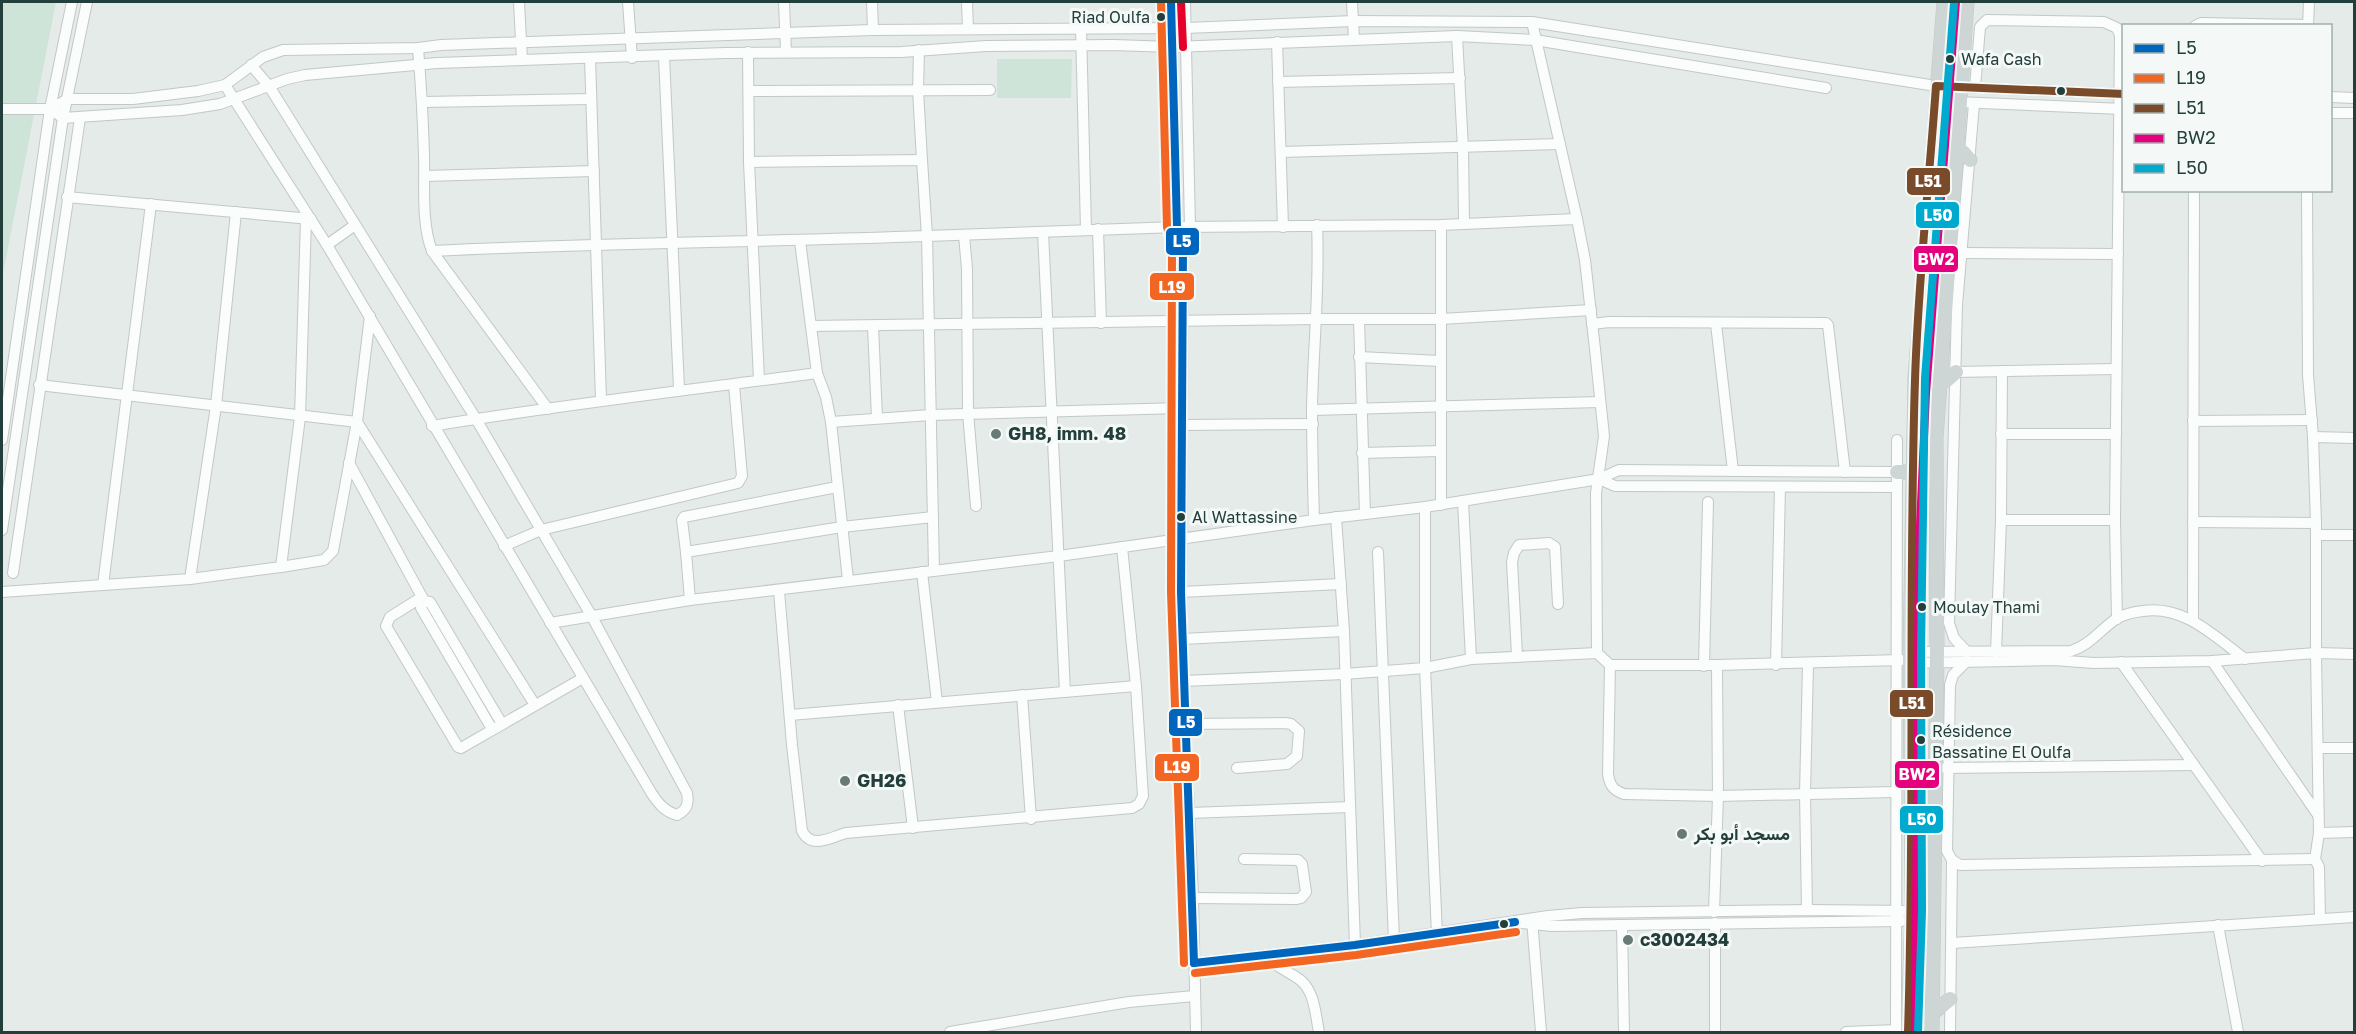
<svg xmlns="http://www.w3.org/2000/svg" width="2356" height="1034" font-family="'Golos Text',Vazirmatn,sans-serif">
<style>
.green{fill:#cee4d8}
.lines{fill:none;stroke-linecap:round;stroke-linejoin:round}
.minor-casing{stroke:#c2c8c6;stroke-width:12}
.major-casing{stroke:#c1cac8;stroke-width:15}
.minor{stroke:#fbfcfc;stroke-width:10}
.major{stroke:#ced6d5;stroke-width:14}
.bus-1-casing{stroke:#f4f9f7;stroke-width:12}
.bus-2-casing{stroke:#f4f9f7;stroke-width:12}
.bus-3-casing{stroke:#f4f9f7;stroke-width:12}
.bus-4-casing{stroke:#f4f9f7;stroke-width:12}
.bus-5-casing{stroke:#f4f9f7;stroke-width:12}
.bus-6-casing{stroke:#f4f9f7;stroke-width:12}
.bus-1{stroke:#0065bd;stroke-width:8}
.bus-2{stroke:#f26522;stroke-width:8}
.bus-3{stroke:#7a4b2a;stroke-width:8}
.bus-4{stroke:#e5007d;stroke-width:8}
.bus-5{stroke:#00a9ce;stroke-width:8}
.bus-6{stroke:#e4002b;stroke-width:8}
.bus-dot{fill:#223f3b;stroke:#f4f9f7;stroke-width:2}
.poi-dot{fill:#667b78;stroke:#f4f9f7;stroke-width:2}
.labels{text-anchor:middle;stroke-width:6;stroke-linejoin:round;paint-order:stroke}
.bus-label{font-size:16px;fill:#223f3b;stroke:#f4f9f7;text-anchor:start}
.poi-label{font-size:18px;font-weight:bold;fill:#223f3b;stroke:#f4f9f7;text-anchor:start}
.line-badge{stroke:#f4f9f7;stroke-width:2}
.badge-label{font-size:16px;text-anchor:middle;font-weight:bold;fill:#fff}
</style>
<rect width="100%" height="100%" fill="#e5ebe9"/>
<g class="green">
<path d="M2,2h54l-54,277z"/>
<path d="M997,59h75l-1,39h-74z"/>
</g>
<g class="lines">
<defs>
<g id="minor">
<path d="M519,2l3,58"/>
<path d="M628,2l4,56"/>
<path d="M784,2l2,50"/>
<path d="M872,2l1,28"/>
<path d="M967,2l1,27"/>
<path d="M1171,2l6,225 2,5"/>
<path d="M1185,2l5,225 -7,16 -2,349 2,89 10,217 3,134"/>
<path d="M1352,2l2,37"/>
<path d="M1532,22l45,197 8,41 10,89 9,87 -8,57 1,160"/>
<path d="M2195,26l6,-3 107,2"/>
<path d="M2308,26l1,-24"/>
<path d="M1081,28l5,202"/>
<path d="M1457,36l6,112 1,75"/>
<path d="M1277,42l6,185"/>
<path d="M418,48c3,36 5,71 6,107 1,31 -3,67 8,96l116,158"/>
<path d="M919,50l-1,40 4,70"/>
<path d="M748,52l1,110 10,218"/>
<path d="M664,56l15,333"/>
<path d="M590,58l11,342"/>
<path d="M1278,82l182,-4"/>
<path d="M225,85l102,160 325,549c7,10 12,17 25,21 10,-5 12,-11 10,-22l-96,-178 -115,-196 -207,-333 -18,-21"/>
<path d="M1975,88l5,-61 7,-7 117,2 13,6 3,7 -5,485 2,99"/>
<path d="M749,91l241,-1"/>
<path d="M2330,97l24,1"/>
<path d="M1935,101l188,8"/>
<path d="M423,102l168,-3"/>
<path d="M2,109h48l18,-10h65l65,-8 27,-6 38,-28 20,-7 135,-2 23,-3 432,-15 313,-2 167,-7 179,1 404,64 188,8"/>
<path d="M50,109l13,9 119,-8 38,-6 67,-25 18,-4 132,-12 288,-10 176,-1 85,-6 127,-1 60,2 284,-11 78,4 291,48"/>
<path d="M2330,113h24"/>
<path d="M1281,152l279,-8"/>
<path d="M425,176l169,-5"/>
<path d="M2307,190l1,185 5,62 3,86v130l3,180 -4,26 4,8 1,52"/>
<path d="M67,197l244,22"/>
<path d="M1441,225v280"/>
<path d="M1098,229l3,94"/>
<path d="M1043,232l22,460"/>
<path d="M964,235l3,34 1,144 8,93"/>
<path d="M800,241l17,132 9,24 5,25 17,158"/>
<path d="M327,245l28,-20"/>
<path d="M432,251c165,-8 330,-9 495,-15l-5,-76 -173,2"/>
<path d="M1961,253l157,1"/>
<path d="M1359,319l6,195"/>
<path d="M1592,324l17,-2 217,1 2,2 17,147"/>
<path d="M1716,324l17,147"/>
<path d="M811,326l504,-7h126l150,-9"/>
<path d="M873,326l4,92"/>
<path d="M1359,357l81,4"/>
<path d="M1956,372l160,-3"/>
<path d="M39,385l318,37 178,283"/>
<path d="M1312,410l288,-8"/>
<path d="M2193,421l119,-1"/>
<path d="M831,422l100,-7 250,-7"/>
<path d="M1181,425l132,-1"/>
<path d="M432,426c128,-21 257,-36 385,-53"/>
<path d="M2001,434h115"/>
<path d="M2313,437l41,1"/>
<path d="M2,440l48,-331 22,-107"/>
<path d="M1362,453l79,-2"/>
<path d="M349,463l73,134 1,4 -2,7 71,121"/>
<path d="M1599,479l16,7 282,1"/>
<path d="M1463,501l8,158"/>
<path d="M1425,507v161l12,266"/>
<path d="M1336,517l8,114 11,314"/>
<path d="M1314,520c-1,-37 -2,-74 -2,-111 1,-61 8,-122 5,-184"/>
<path d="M2001,520h114"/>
<path d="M2193,522l123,1"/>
<path d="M2,530l61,-412 24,-116"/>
<path d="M2316,535h38"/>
<path d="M504,546l37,-16 197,-47 4,-7 -8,-91"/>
<path d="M686,552l-4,-32 2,-3 153,-30"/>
<path d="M1378,552l16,388"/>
<path d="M281,567l43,-7 9,-9 24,-129 13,-106"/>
<path d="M934,569l-7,-333 250,-9 264,-2 136,-6"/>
<path d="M922,572l15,130"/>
<path d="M13,573l67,-455"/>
<path d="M190,579l91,-12 19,-150 6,-198"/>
<path d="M103,585l48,-381"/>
<path d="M779,591l13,154 10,86c10,19 29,6 44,2l286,-25 7,-4 4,-8 -7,-110 -14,-139"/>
<path d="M2,592l188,-13 26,-173 20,-194"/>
<path d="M1181,592l160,-8"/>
<path d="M422,597l-32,20 -4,9 72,121 3,1 122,-70"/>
<path d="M690,600l-4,-48 156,-25 91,-10"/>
<path d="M423,601l7,1 72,122"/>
<path d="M2193,620l1,-430"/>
<path d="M550,623l140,-23 369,-44 255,-36 111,-13 174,-28 20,-9 278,2"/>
<path d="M1182,639l162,-8"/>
<path d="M1910,652l161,-1c19,-6 29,-21 45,-32 8,-5 18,-7 27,-8 41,-6 71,25 102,48"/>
<path d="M1967,652l-13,-14 -5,-15 8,-318 17,-201"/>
<path d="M1996,652l5,-132 1,-149"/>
<path d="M1517,655l-5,-93 2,-9 5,-8 30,-2 6,4 3,57"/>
<path d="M2212,661l106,154"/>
<path d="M1966,662l-13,13 -3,10 -3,166 5,9 8,5 355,-6"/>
<path d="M2121,662l141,199"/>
<path d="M1910,663l143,-3 41,3 118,-2 104,-8 38,1"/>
<path d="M1610,665l-2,109c2,12 5,16 16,20l94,2 178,-4"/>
<path d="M1776,665l4,-178"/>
<path d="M1704,666l4,-164"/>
<path d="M1183,681l161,-7 81,-6 46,-9 126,-6 13,12h107"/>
<path d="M1022,695l9,124"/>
<path d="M898,705l15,123"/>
<path d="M790,715l346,-29"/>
<path d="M1185,724l100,-1 6,1 8,7 -2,25 -10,8 -50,4"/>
<path d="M2318,748h36"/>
<path d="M1945,768l249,-3"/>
<path d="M1189,813l161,-6"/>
<path d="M2319,833l35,-1"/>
<path d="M1193,898l104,1 4,-1 5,-6 -4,-28 -4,-4 -54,-1"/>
<path d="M1807,910l-2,-116 3,-130"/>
<path d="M1714,912l4,-116 -1,-131 184,-5"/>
<path d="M1532,919l9,113"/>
<path d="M1522,923l30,3 350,-5"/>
<path d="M1715,923v109"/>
<path d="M1622,925l2,107"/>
<path d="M2218,925l20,107"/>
<path d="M1952,943l402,-26"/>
<path d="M1264,955c10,10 21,15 32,22 19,11 19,36 23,55"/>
<path d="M1194,963l161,-18 193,-29 34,-3 225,-3 105,1"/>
<path d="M950,1032l179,-30 65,-6"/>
<path d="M1846,1032l50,-2"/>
<path d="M1896,1032l1,-592"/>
<path d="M1950,1032l2,-172"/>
</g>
<g id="major">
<path d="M1956,148l7,4 7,8"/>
<path d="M1938,384l9,-4 9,-8"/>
<path d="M1897,472h16"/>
<path d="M1932,1014l18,-15"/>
<path d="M1908,1032l4,-121 -2,-259 5,-274 29,-376"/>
<path d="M1932,1032l5,-380 -1,-213 31,-437"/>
</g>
</defs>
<use href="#minor" class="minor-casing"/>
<use href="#major" class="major-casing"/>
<use href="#minor" class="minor"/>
<use href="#major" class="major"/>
<defs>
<g id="bus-1">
<path d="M1171,2l6,225 6,16 -2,349 13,371"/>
<path d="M1194,963l161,-18 160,-23"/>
</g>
<g id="bus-2">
<path d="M1161,2l6,225 5,18 -1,347 13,371"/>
<path d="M1195,973l161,-18 160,-23"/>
</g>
<path id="bus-3" d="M1908,1032c7,-217 0,-434 7,-652 3,-98 14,-196 21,-294l188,8"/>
<path id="bus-4" d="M1915,1032l4,-485 7,-154 30,-391"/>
<path id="bus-5" d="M1918,1032l4,-121 -1,-259 4,-274 29,-375"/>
<path id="bus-6" d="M1181,2l2,45"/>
</defs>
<use href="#bus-1" class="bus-1-casing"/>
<use href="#bus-2" class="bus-2-casing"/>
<use href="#bus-3" class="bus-3-casing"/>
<use href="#bus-4" class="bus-4-casing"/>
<use href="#bus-5" class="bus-5-casing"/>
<use href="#bus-6" class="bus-6-casing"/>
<use href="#bus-1" class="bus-1"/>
<use href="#bus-2" class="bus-2"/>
<use href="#bus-3" class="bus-3"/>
<use href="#bus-4" class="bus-4"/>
<use href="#bus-5" class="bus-5"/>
<use href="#bus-6" class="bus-6"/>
</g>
<g class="bus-dot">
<circle cx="1161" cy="17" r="5"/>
<circle cx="1950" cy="59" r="5"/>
<circle cx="2061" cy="91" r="5"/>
<circle cx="1181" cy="517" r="5"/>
<circle cx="1922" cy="607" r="5"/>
<circle cx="1921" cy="740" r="5"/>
<circle cx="1504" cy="924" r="5"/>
</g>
<g class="poi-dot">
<circle cx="996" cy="434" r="6"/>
<circle cx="845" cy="781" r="6"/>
<circle cx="1682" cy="834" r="6"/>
<circle cx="1628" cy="940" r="6"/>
</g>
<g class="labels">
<g class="bus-label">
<text x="1150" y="23" text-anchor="end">Riad Oulfa</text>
<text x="1961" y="65">Wafa Cash</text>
<text x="1192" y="523">Al Wattassine</text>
<text x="1933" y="613">Moulay Thami</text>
<text x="1932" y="737">Résidence<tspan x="1932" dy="21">Bassatine El Oulfa</tspan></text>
</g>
<g class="poi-label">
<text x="1008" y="440">GH8, imm. 48</text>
<text x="857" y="787">GH26</text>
<text x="1694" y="840">مسجد أبو بكر</text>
<text x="1640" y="946">c3002434</text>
</g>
</g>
<g class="line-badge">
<rect x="1906" y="167" width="45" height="29" rx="6" fill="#7a4b2a"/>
<rect x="1915" y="201" width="45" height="28" rx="6" fill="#00a9ce"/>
<rect x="1165" y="227" width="35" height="29" rx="6" fill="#0065bd"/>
<rect x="1913" y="245" width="46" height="28" rx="6" fill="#e5007d"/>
<rect x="1149" y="272" width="46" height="29" rx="6" fill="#f26522"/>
<rect x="1889" y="689" width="45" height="29" rx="6" fill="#7a4b2a"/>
<rect x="1168" y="708" width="35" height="29" rx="6" fill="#0065bd"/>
<rect x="1154" y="753" width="46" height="29" rx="6" fill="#f26522"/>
<rect x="1894" y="760" width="46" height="29" rx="6" fill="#e5007d"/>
<rect x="1899" y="805" width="45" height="29" rx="6" fill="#00a9ce"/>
</g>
<g class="badge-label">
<text x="1928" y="187">L51</text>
<text x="1938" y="221">L50</text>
<text x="1182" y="247">L5</text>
<text x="1936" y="265">BW2</text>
<text x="1172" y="293">L19</text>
<text x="1912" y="709">L51</text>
<text x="1186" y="728">L5</text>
<text x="1177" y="773">L19</text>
<text x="1917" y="780">BW2</text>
<text x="1922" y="825">L50</text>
</g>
<rect width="2356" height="1034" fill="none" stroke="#223f3b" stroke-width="6"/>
<rect x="2122" y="24" width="210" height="168" fill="#f4f9f7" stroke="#a0afac" stroke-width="1.5"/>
<rect x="2134" y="44" width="30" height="9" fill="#0065bd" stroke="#a0afac" stroke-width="1.5"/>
<text x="2176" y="54" font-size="18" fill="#223f3b">L5</text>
<rect x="2134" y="74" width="30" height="9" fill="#f26522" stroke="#a0afac" stroke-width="1.5"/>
<text x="2176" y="84" font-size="18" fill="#223f3b">L19</text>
<rect x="2134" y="104" width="30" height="9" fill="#7a4b2a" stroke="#a0afac" stroke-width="1.5"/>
<text x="2176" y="114" font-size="18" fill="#223f3b">L51</text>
<rect x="2134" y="134" width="30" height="9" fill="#e5007d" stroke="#a0afac" stroke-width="1.5"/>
<text x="2176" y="144" font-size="18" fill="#223f3b">BW2</text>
<rect x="2134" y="164" width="30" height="9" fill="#00a9ce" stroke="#a0afac" stroke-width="1.5"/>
<text x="2176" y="174" font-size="18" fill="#223f3b">L50</text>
</svg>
